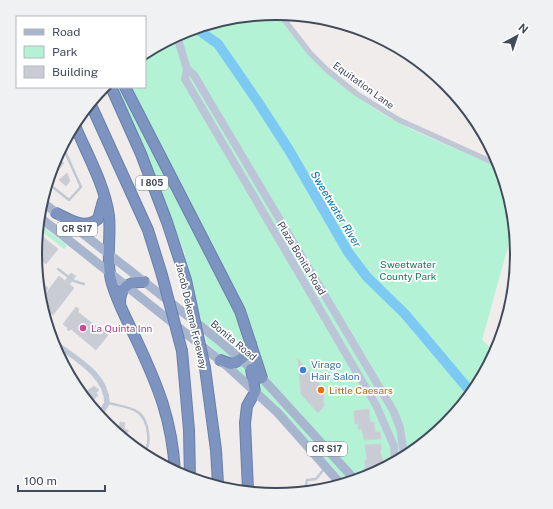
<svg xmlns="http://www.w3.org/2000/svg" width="553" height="509" font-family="'Public Sans',sans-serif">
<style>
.green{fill:#b4f2d6}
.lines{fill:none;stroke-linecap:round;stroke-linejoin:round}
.river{stroke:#7cc9f4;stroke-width:10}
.building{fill:#caccd4;stroke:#cfd0d8}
.highway-casing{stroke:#697fac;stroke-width:12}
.lane{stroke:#c0c8d5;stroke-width:2.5}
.street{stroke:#c0c8d5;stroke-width:5.5}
.secondary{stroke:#bcc5d7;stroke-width:8}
.primary{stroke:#a8b5ce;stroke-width:9}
.highway{stroke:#7e94c0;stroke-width:10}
.highway-bridge-casing{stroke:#697fac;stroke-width:12;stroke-linecap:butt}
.highway-bridge{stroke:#7e94c0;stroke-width:10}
.hotel-dot{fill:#d1479c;stroke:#fff;stroke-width:1.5}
.shop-dot{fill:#3f7fe0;stroke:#fff;stroke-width:1.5}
.food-dot{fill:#e8710a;stroke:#fff;stroke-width:1.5}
.labels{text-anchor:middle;stroke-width:3.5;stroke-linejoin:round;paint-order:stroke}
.shield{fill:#fff;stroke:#7b818c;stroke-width:1}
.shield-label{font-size:9px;font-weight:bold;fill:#424b5b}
.street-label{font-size:10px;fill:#424b5b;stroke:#fff}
.park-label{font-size:10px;fill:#0d8259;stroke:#fff}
.hotel-label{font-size:10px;fill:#b23c85;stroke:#fff;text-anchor:start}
.shop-label{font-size:10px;fill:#366cbe;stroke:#fff;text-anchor:start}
.food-label{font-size:10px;fill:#c56008;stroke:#fff;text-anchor:start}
.water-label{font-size:11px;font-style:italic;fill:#0070b0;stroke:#fff}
.rim{fill:none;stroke:#424b5b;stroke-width:2}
</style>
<rect width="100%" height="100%" fill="#efeceb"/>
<g class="green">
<path d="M277,13c31,38 70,81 113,105 35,20 75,33 111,51l12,60 -31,111 14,13 -49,72 -78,53 -23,4 -73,-79 -66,-60 -6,-24 -15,-39 -1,-26 -40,-101 -30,-66h30v-29l39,-27z"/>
<path d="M41,225l23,18 3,3 -3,3 -24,-19z"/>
</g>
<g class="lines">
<path class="river" d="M197,29l21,15 40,58 31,48 59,102 19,25 38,37 65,77"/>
</g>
<g class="building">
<path d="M59,153l2,2 -3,4 6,4 -7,9 -5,-3 1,-7z"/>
<path d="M67,173l3,8 -4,5 -7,-6z"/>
<path d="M43,237l15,12 -12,15 -11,-10 2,-10z"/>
<path d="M71,273l5,3 -7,9 -5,-3z"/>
<path d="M59,276l15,12 -21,27 -7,-6 -3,-12z"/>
<path d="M41,282l7,6 -5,7z"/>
<path d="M76,307l3,2 -1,3 24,19 2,-2 2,2 -1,2 3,2 -12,15 -25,-21 -2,2 -2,-2 1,-1 -5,-4z"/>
<path d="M298,359l24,28 2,19 -6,7 -17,-19z"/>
<path d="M94,386l5,4 -3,3 2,2 -7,8 -7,-10z"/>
<path d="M369,409l1,13h4l1,10h5l1,7 -17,1 -2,-11h-4v-5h-3l-1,-13z"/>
<path d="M120,422l5,1 -1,6 4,1 -1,9 -9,-6z"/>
<path d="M381,444v7h-1l3,10 -2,2h2l-1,6 -10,-1 -7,4v-12h2l-2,-15z"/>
</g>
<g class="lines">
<defs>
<g id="highway">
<path d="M111,87l30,67 26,68 19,58"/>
<path d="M125,87l115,224 22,67"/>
<path d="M91,105l57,125 14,45"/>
<path d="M76,128c12,28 29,58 33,88 2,21 -3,43 2,64 5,20 16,40 25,59 22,47 36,80 39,133"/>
<path d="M56,213c15,7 28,17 42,6l5,-18"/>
<path d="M120,303c0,-16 9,-22 24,-21"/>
<path d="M182,351l7,79 1,49"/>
<path d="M220,360l11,4c11,-4 16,-9 20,-20"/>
<path d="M205,368l11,82 2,34"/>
<path d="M248,490l-3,-67 2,-17 8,-14 -4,-23"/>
</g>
</defs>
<use href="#highway" class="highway-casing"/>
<g class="lane">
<path d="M49,184l20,16 12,-13 -18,-40"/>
<path d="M48,188l3,-3"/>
<path d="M58,269l16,12 10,3"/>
<path d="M108,403c21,5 37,4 40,30 1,7 1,13 -3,18"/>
<path d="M305,490l2,-10 9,-1 8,-10"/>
</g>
<g class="street">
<path d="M279,13l31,40 17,17 30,24 42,26 102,46"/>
<path d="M52,341c21,16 55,33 55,62l-8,13"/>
</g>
<g class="secondary">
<path d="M177,36l10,33 -2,10 191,326 18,41 1,14"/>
<path d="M187,69l7,6 200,337 6,16 4,26"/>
</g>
<g class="primary">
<path d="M45,204l176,138 41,36 93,102"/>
<path d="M42,219l185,147 51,47 62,70"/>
</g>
<use href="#highway" class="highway"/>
<defs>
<g id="highway-bridge">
<path d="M162,275l20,76"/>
<path d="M186,280l19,88"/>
</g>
</defs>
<use href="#highway-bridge" class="highway-bridge-casing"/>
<use href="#highway-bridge" class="highway-bridge"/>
</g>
<circle class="hotel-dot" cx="83" cy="328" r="4"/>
<circle class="shop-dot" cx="303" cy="370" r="4"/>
<circle class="food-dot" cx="321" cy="390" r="4"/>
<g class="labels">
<g class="shield">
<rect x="136" y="176" width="32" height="14" rx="3"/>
<rect x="57" y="222" width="40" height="14" rx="3"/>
<rect x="307" y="442" width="40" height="14" rx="3"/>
</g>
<g class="shield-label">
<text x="152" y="186">I 805</text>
<text x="77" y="232">CR S17</text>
<text x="327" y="452">CR S17</text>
</g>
<g class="street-label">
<text transform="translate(364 85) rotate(36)" y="4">Equitation Lane</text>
<text transform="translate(302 258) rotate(59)" y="4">Plaza Bonita Road</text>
<text transform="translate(192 316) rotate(77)" y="4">Jacob Dekema Freeway</text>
<text transform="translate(234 340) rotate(40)" y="4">Bonita Road</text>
</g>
<g class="park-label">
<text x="408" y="268">Sweetwater<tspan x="408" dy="12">County Park</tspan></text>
</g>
<g class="hotel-label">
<text x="91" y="332">La Quinta Inn</text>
</g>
<g class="shop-label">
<text x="311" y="368">Virago<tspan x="311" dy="12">Hair Salon</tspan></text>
</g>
<g class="food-label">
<text x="329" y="394">Little Caesars</text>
</g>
<g class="water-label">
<text transform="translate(336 209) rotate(59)" y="4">Sweetwater River</text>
</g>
</g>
<path d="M0 0H553V509H0ZM42 254a234 234 0 1 1 468 0a234 234 0 1 1-468 0Z" fill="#f0f1f2" fill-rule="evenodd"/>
<path class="rim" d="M42 254a234 234 0 1 1 468 0a234 234 0 1 1-468 0Z"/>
<rect x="16" y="16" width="130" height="72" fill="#ffffff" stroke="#b3b7bd"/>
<rect x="24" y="29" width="20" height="6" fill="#a8b5ce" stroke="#b3b7bd"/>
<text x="52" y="36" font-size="12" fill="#424b5b">Road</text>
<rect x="24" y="46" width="20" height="12" fill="#b4f2d6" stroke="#b3b7bd"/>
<text x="52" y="56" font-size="12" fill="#424b5b">Park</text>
<rect x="24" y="66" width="20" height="12" fill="#caccd4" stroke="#b3b7bd"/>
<text x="52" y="76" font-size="12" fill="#424b5b">Building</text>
<g transform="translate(517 36) rotate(40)" stroke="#ffffff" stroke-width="3" paint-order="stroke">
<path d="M0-3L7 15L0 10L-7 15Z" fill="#424b5b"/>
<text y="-6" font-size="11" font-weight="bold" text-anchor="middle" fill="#424b5b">N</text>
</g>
<path d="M18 485v6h87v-6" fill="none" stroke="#424b5b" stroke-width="2"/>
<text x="24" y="485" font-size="12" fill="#424b5b" stroke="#ffffff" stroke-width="3" paint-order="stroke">100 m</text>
</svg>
